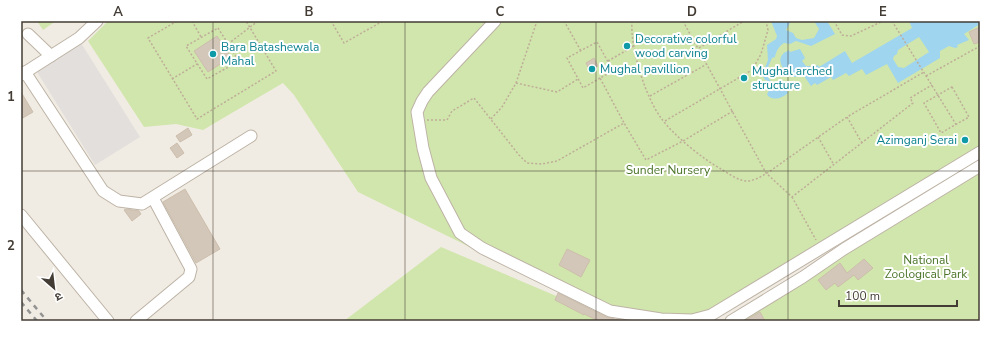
<svg xmlns="http://www.w3.org/2000/svg" width="1001" height="342" font-family="'Nunito Sans','Noto Sans Devanagari',sans-serif">
<style>
.green{fill:#d1e6ac}
.parking{fill:#e2dfdc}
.water{fill:#9fd5ef;fill-rule:evenodd}
.building{fill:#d3c7b9;stroke:#cdbeac}
.lines{fill:none;stroke-linecap:round;stroke-linejoin:round}
.minor-casing{stroke:#bdb3a6;stroke-width:13}
.path{stroke:#bead98;stroke-width:1.5;stroke-dasharray:2 2;stroke-linecap:butt}
.minor{stroke:#fff;stroke-width:11}
.rail{stroke:#939393;stroke-width:2.5;stroke-dasharray:5 5;stroke-linecap:butt}
.grid{fill:none;stroke:#433c34;stroke-width:1;stroke-opacity:0.55}
.culture-dot{fill:#0f9aa8;stroke:#fff;stroke-width:1.5}
.labels{text-anchor:middle;stroke-width:4;stroke-linejoin:round;paint-order:stroke}
.culture-label{font-size:12px;fill:#0d838f;stroke:#fff;text-anchor:start}
.park-label{font-size:12px;fill:#4b7428;stroke:#fff}
.neatline{fill:none;stroke:#433c34;stroke-width:1.5}
.grid-label{font-size:13px;text-anchor:middle;font-weight:bold;fill:#433c34}
</style>
<rect width="100%" height="100%" fill="#f1ece3"/>
<g class="green">
<path d="M37,21h19l-13,9z"/>
<path d="M108,21h872v138l-275,162h-62l-165,-70 -120,-59 -64,-97 -11,-12 -80,47 -27,-6 -32,3 -56,-86z"/>
<path d="M980,173v148h-243z"/>
<path d="M441,247l174,74h-271z"/>
</g>
<path class="parking" d="M81,43l59,94 -45,28 -58,-93z"/>
<g class="water">
<path d="M771,21h20l-5,9 7,3 3,5 6,2 12,-2 5,-9 -5,-8h13l8,13 -24,12 -15,-5 -6,3 -6,-1c-5,3 -8,8 -9,14l-3,1 -4,9 1,2 -3,2c1,10 11,17 20,14l2,8c-6,5 -13,8 -20,3l-1,-2 4,-7 -3,-6 -3,-1 -3,-5 6,-15 -1,-15 9,-6 1,-3z"/>
<path d="M909,21h40c7,2 22,0 31,0v3l-16,10 5,6 -12,5 1,2 -3,1 -6,-2 -9,5v7l-42,25 -11,-19 -21,11 -4,-6 -13,7 -3,-3 -13,7 -2,-3 -14,8 -2,-2 -4,3 -7,-10 -2,1 -2,-2 -5,2c-8,-2 -20,-15 -12,-23 0,-1 5,-3 6,-4l1,2 10,-3 5,9 -3,3 4,5h4l2,2 6,-3 1,2 26,-16 7,12 60,-35zM919,37l10,15 -25,16 -6,-1 -5,-8 1,-3 3,-2 1,-4z"/>
</g>
<g class="building">
<path d="M980,27v15l-6,2 -5,-12z"/>
<path d="M217,36l14,21 -23,15 -14,-21z"/>
<path d="M594,58l4,8 -8,5 -4,-8z"/>
<path d="M21,92l12,20 -12,7z"/>
<path d="M188,128l4,7 -12,7 -4,-6z"/>
<path d="M177,143l7,10 -7,5 -7,-10z"/>
<path d="M185,189l35,60 -24,14 -33,-61z"/>
<path d="M126,209l13,2 2,3 -9,7 -8,-11z"/>
<path d="M567,249l23,11 -9,17 -22,-12z"/>
<path d="M864,259l9,9 -15,12 -4,-5 -16,12 -3,-4 -9,7 -8,-10 22,-17 7,10z"/>
<path d="M558,293l49,24 15,4h-23l-15,-7v1l-29,-15z"/>
<path d="M760,312l5,9h-21z"/>
</g>
<g class="lines">
<defs>
<g id="minor">
<path d="M495,21l-67,71 -6,9 -5,11 6,36 8,30 29,55 22,15 128,63 51,8 31,1 19,-5 269,-163"/>
<path d="M28,34l23,22"/>
<path d="M25,72l78,119 16,10 23,3 109,-68"/>
<path d="M21,75l58,-37 18,-17"/>
<path d="M21,215l87,106"/>
<path d="M136,321l53,-44 2,-8 -38,-71"/>
<path d="M731,321l72,-44 41,-28 136,-83"/>
</g>
</defs>
<use href="#minor" class="minor-casing"/>
<g class="path">
<path d="M177,21l-29,17 49,81 79,-48 -30,-50"/>
<path d="M192,21l9,16"/>
<path d="M331,21l13,22 39,-22"/>
<path d="M564,21l17,30"/>
<path d="M632,21c-2,27 13,75 29,97 12,17 42,41 60,51 7,4 19,13 27,12 12,-1 29,-15 39,-22 20,-14 40,-28 60,-42"/>
<path d="M683,21l83,152 26,24 121,-94 -3,-5 22,-13"/>
<path d="M834,21l8,14 9,1 32,-15"/>
<path d="M892,21l65,105"/>
<path d="M218,28l21,33 -32,18 -21,-33z"/>
<path d="M228,44l30,-23"/>
<path d="M699,48l45,-27"/>
<path d="M608,61l26,-15"/>
<path d="M926,76l54,-30"/>
<path d="M600,78l-17,10 -16,-30 30,-16 16,29 -13,7 24,45"/>
<path d="M172,79l25,-15"/>
<path d="M516,83l41,9 21,-13"/>
<path d="M952,87l17,30 -28,16 -17,-30z"/>
<path d="M650,96l57,-32"/>
<path d="M491,119l11,-12 14,-24 21,-62"/>
<path d="M427,120h20l5,-9 22,-13 45,57 8,8 15,1 15,-3 67,-38 22,37 37,-19 50,-30"/>
<path d="M665,121l87,-51 9,-16 7,-24 -2,-9"/>
<path d="M818,137l16,28"/>
<path d="M862,143l-15,-26 77,-45"/>
<path d="M792,197l24,43"/>
</g>
<use href="#minor" class="minor"/>
<g class="rail">
<path d="M21,290l26,31"/>
<path d="M21,302l16,19"/>
</g>
</g>
<path class="grid" d="M213,21v300M405,21v300M596,21v300M788,21v300M21,171h959"/>
<g class="culture-dot">
<circle cx="627" cy="46" r="4"/>
<circle cx="213" cy="54" r="4"/>
<circle cx="592" cy="69" r="4"/>
<circle cx="744" cy="78" r="4"/>
<circle cx="965" cy="140" r="4"/>
</g>
<g class="labels">
<g class="culture-label">
<text x="635" y="43">Decorative colorful<tspan x="635" dy="14">wood carving</tspan></text>
<text x="221" y="51">Bara Batashewala<tspan x="221" dy="14">Mahal</tspan></text>
<text x="600" y="73">Mughal pavillion</text>
<text x="752" y="75">Mughal arched<tspan x="752" dy="14">structure</tspan></text>
<text x="957" y="144" text-anchor="end">Azimganj Serai</text>
</g>
<g class="park-label">
<text x="668" y="174">Sunder Nursery</text>
<text x="926" y="264">National<tspan x="926" dy="14">Zoological Park</tspan></text>
</g>
</g>
<rect width="1001" height="342" fill="none" stroke="#ffffff" stroke-width="44"/>
<g transform="translate(54 288) rotate(152)" stroke="#ffffff" stroke-width="3" paint-order="stroke">
<path d="M0-3L7 15L0 10L-7 15Z" fill="#433c34"/>
<text y="-6" font-size="11" font-weight="bold" text-anchor="middle" fill="#433c34">उ</text>
</g>
<path d="M839 300v6h118v-6" fill="none" stroke="#433c34" stroke-width="2"/>
<text x="845" y="300" font-size="12" fill="#433c34" stroke="#ffffff" stroke-width="3" paint-order="stroke">100 m</text>
<rect x="22" y="22" width="957" height="298" class="neatline"/>
<g class="grid-label">
<text x="118" y="16">A</text>
<text x="309" y="16">B</text>
<text x="500" y="16">C</text>
<text x="692" y="16">D</text>
<text x="883" y="16">E</text>
<text x="11" y="101">1</text>
<text x="11" y="250">2</text>
</g>
</svg>
